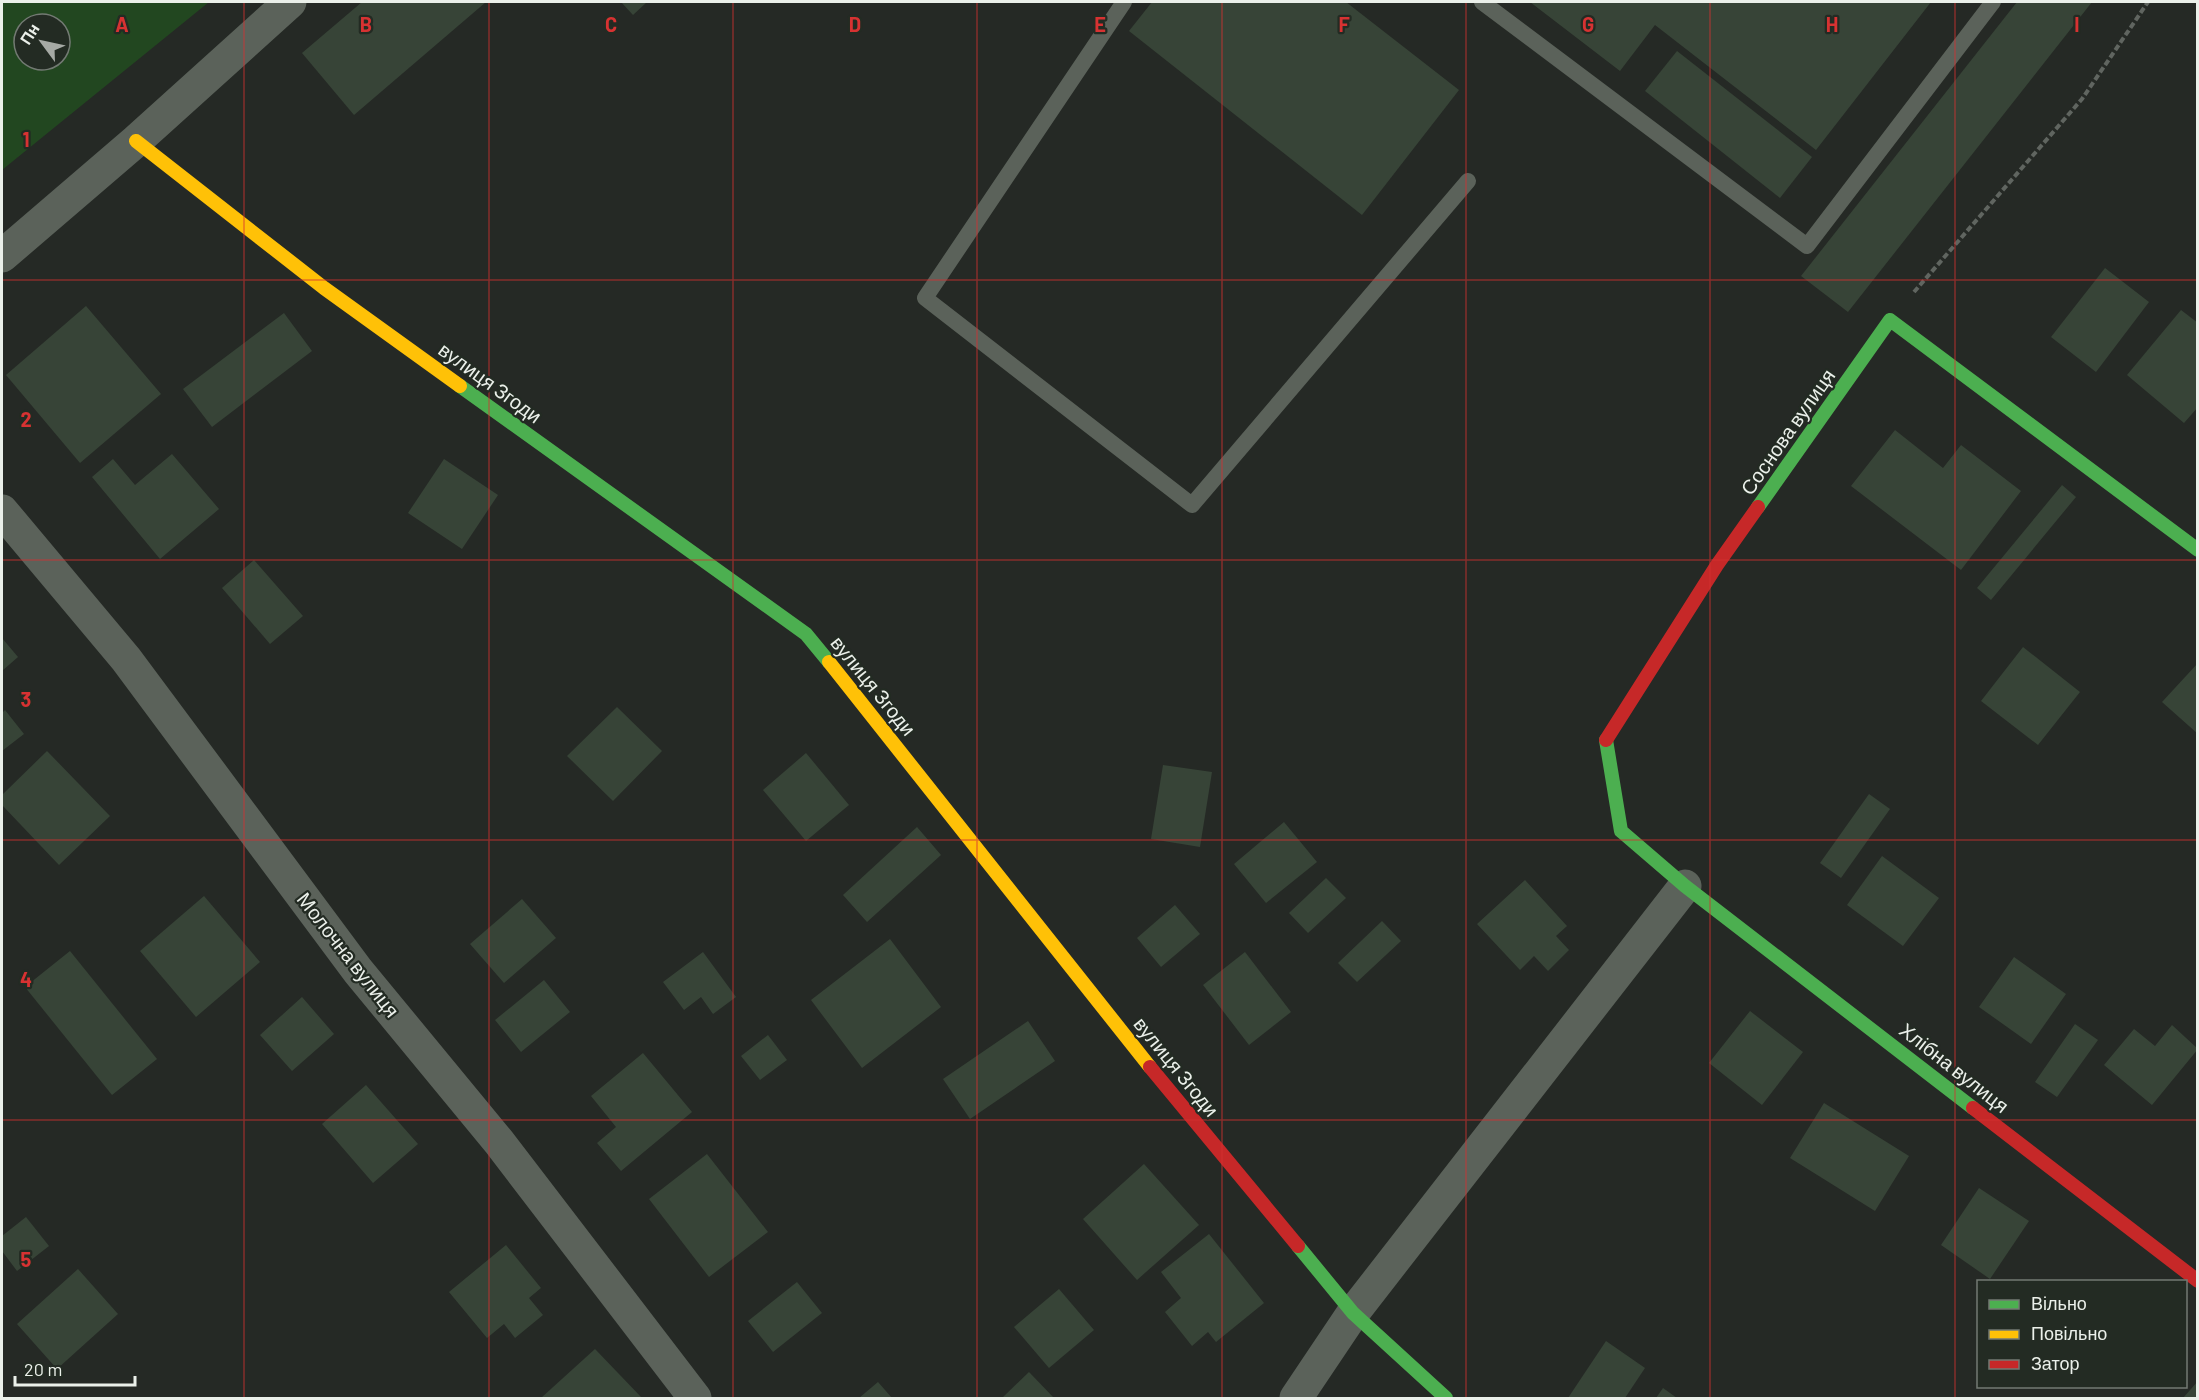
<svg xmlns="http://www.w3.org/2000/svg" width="2199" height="1400" font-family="Barlow,sans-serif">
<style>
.green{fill:#224720;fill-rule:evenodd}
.building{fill:#374437}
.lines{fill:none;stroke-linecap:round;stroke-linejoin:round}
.path{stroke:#606560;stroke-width:4;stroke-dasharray:6 3;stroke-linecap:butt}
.lane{stroke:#5b625a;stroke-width:16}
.street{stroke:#5b625a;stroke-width:33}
.fast{stroke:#4caf50;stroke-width:14}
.slow{stroke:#ffc107;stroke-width:14}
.jam{stroke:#c62828;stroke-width:14}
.grid{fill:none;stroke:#d73232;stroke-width:1.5;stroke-opacity:0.55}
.labels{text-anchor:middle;stroke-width:4.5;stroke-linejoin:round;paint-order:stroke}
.street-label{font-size:20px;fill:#ebf0ea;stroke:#232b23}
.grid-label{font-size:20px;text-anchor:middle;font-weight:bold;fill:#d73232;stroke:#232b23;stroke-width:4.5;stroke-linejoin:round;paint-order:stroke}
</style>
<rect width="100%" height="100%" fill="#252925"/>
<path class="green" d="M2,2h207l-207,168zM24,24h36v36h-36z"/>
<g class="building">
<path d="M362,2h124l-132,113 -52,-62z"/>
<path d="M621,2h26l-14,13z"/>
<path d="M1152,2h194l113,88 -97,125 -233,-184z"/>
<path d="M1530,2h401l-115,148 -161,-125 -35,46z"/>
<path d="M2017,2h75l-244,310 -47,-36z"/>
<path d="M1677,51l135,106 -32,41 -135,-107z"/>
<path d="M2105,268l44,34 -53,70 -45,-35z"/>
<path d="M86,306l75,88 -81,69 -74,-88z"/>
<path d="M2181,310l17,13v84l-14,16 -57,-48z"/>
<path d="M284,313l28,38 -100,76 -29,-38z"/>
<path d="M1895,430l48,38 18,-23 60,46 -60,79 -110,-84z"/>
<path d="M172,454l47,55 -59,50 -68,-82 21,-18 22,26z"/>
<path d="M444,459l54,36 -36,54 -54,-36z"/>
<path d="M2062,485l14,12 -85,103 -14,-12z"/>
<path d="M254,560l49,56 -33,28 -48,-56z"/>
<path d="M2,638l16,19 -16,14z"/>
<path d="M2023,647l57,45 -42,53 -57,-44z"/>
<path d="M2198,663v71l-36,-32z"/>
<path d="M617,707l45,44 -49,50 -46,-45z"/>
<path d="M5,710l19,24 -22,17v-38z"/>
<path d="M47,751l63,65 -51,49 -57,-60v-10z"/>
<path d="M806,753l43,52 -43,36 -43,-51z"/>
<path d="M1163,765l49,7 -12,75 -49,-8z"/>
<path d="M1869,794l21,15 -49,69 -21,-15z"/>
<path d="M1284,822l33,40 -51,41 -32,-39z"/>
<path d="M917,827l24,28 -74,67 -24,-27z"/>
<path d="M1882,856l57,42 -36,48 -56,-41z"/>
<path d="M1326,878l20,20 -38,35 -19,-20z"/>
<path d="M1525,880l42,46 -11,10 13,14 -21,21 -14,-15 -14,14 -43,-46z"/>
<path d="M204,896l56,66 -64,55 -56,-66z"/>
<path d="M522,899l34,39 -52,45 -34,-39z"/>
<path d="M1175,905l25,29 -39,33 -24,-29z"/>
<path d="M1382,921l19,20 -44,41 -19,-19z"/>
<path d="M890,939l51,68 -79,61 -51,-68z"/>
<path d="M70,951l87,108 -45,36 -87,-108z"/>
<path d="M703,952l33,45 -23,17 -12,-17 -17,13 -21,-28z"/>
<path d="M1245,952l46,60 -42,33 -46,-60z"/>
<path d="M2014,957l52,37 -35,50 -52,-37z"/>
<path d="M544,980l26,32 -49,40 -26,-32z"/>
<path d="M302,997l32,37 -42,37 -32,-36z"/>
<path d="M1750,1011l53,41 -41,53 -53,-42z"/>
<path d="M1028,1021l27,40 -85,58 -27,-40z"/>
<path d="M2075,1024l23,16 -41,57 -22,-15z"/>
<path d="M2172,1025l26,24 -46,56 -48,-40 30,-36 21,17z"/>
<path d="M768,1035l19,25 -27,20 -19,-24z"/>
<path d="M643,1053l49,59 -71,59 -24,-28 19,-16 -25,-31z"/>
<path d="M366,1085l52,59 -45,39 -51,-59z"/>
<path d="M1824,1103l85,53 -34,55 -85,-53z"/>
<path d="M707,1154l61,78 -59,45 -60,-78z"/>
<path d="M1144,1164l55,61 -62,55 -54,-61z"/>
<path d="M1979,1188l50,33 -39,58 -49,-34z"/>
<path d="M26,1217l23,29 -32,25 -15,-20v-15z"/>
<path d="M1209,1234l55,69 -48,39 -8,-10 -16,14 -27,-34 16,-14 -20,-26z"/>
<path d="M506,1245l35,43 -12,10 14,17 -28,23 -11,-14 -17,14 -38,-46z"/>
<path d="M78,1269l40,45 -61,55 -40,-45z"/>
<path d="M797,1282l25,31 -49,39 -25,-31z"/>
<path d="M1059,1289l35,41 -45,38 -35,-41z"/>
<path d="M1606,1341l39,27 -20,30h-57z"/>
<path d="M595,1349l47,49h-101z"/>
<path d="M1029,1372l25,26h-52z"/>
<path d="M2198,1381v17h-15z"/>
<path d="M878,1382l14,16h-33z"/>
<path d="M1663,1388l14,10h-21z"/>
</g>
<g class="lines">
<path class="path" d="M1914,292l168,-193 66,-97"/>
<g class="lane">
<path d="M1124,2l-199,296 267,207 276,-324"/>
<path d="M1482,2l325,244 186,-244"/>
</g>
<g class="street">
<path d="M2,256l134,-115 154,-139"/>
<path d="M2,511l124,148 232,312 141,171 196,256"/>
<path d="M1296,1398l57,-85 332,-427"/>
</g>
<g class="fast">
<path d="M460,386l346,248 23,28"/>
<path d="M1758,507l132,-187 308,230"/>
<path d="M1606,740l15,91 64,55 288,222"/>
<path d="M1298,1246l55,67 93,85"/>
</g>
<g class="slow">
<path d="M136,141l188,147 136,98"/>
<path d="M829,662l321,405"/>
</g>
<g class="jam">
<path d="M1606,740l111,-175 41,-58"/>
<path d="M1150,1067l148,179"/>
<path d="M1973,1108l225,173"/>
</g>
</g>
<path class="grid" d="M244,2v1396M489,2v1396M733,2v1396M977,2v1396M1222,2v1396M1466,2v1396M1710,2v1396M1955,2v1396M2,280h2196M2,560h2196M2,840h2196M2,1120h2196"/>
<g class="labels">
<g class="street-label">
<text transform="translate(490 383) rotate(36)" y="7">вулиця Згоди</text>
<text transform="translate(1788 432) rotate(-55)" y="7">Соснова вулиця</text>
<text transform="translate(873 686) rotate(51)" y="7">вулиця Згоди</text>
<text transform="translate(348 955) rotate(52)" y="7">Молочна вулиця</text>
<text transform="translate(1176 1067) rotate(51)" y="7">вулиця Згоди</text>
<text transform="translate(1954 1068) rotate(38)" y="7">Хлібна вулиця</text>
</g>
</g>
<g class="grid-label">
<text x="122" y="32">A</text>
<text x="366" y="32">B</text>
<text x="611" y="32">C</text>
<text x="855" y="32">D</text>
<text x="1100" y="32">E</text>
<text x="1344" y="32">F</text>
<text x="1588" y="32">G</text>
<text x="1832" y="32">H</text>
<text x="2077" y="32">I</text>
<text x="26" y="147">1</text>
<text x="26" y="427">2</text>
<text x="26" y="707">3</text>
<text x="26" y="987">4</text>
<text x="26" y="1267">5</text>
</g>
<rect width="2199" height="1400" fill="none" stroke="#ebf0ea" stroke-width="6"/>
<rect x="1977" y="1280" width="210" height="108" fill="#232b23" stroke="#737a73" stroke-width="1.5"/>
<rect x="1989" y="1300" width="30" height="9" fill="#4caf50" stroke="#737a73" stroke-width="1.5"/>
<text x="2031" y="1310" font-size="18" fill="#ebf0ea">Вільно</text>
<rect x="1989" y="1330" width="30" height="9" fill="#ffc107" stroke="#737a73" stroke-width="1.5"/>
<text x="2031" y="1340" font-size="18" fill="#ebf0ea">Повільно</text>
<rect x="1989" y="1360" width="30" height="9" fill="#c62828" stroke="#737a73" stroke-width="1.5"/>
<text x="2031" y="1370" font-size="18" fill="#ebf0ea">Затор</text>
<g transform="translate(42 42) rotate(303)"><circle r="28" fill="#232b23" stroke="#737a73" stroke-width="1.5"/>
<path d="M0-4.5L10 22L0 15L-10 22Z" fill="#a6aaa5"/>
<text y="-9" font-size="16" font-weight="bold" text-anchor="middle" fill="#ebf0ea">Пн</text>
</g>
<path d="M15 1376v9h120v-9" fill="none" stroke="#ebf0ea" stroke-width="3"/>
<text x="24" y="1376" font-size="18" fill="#ebf0ea" stroke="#232b23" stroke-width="4.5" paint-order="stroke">20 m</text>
</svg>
